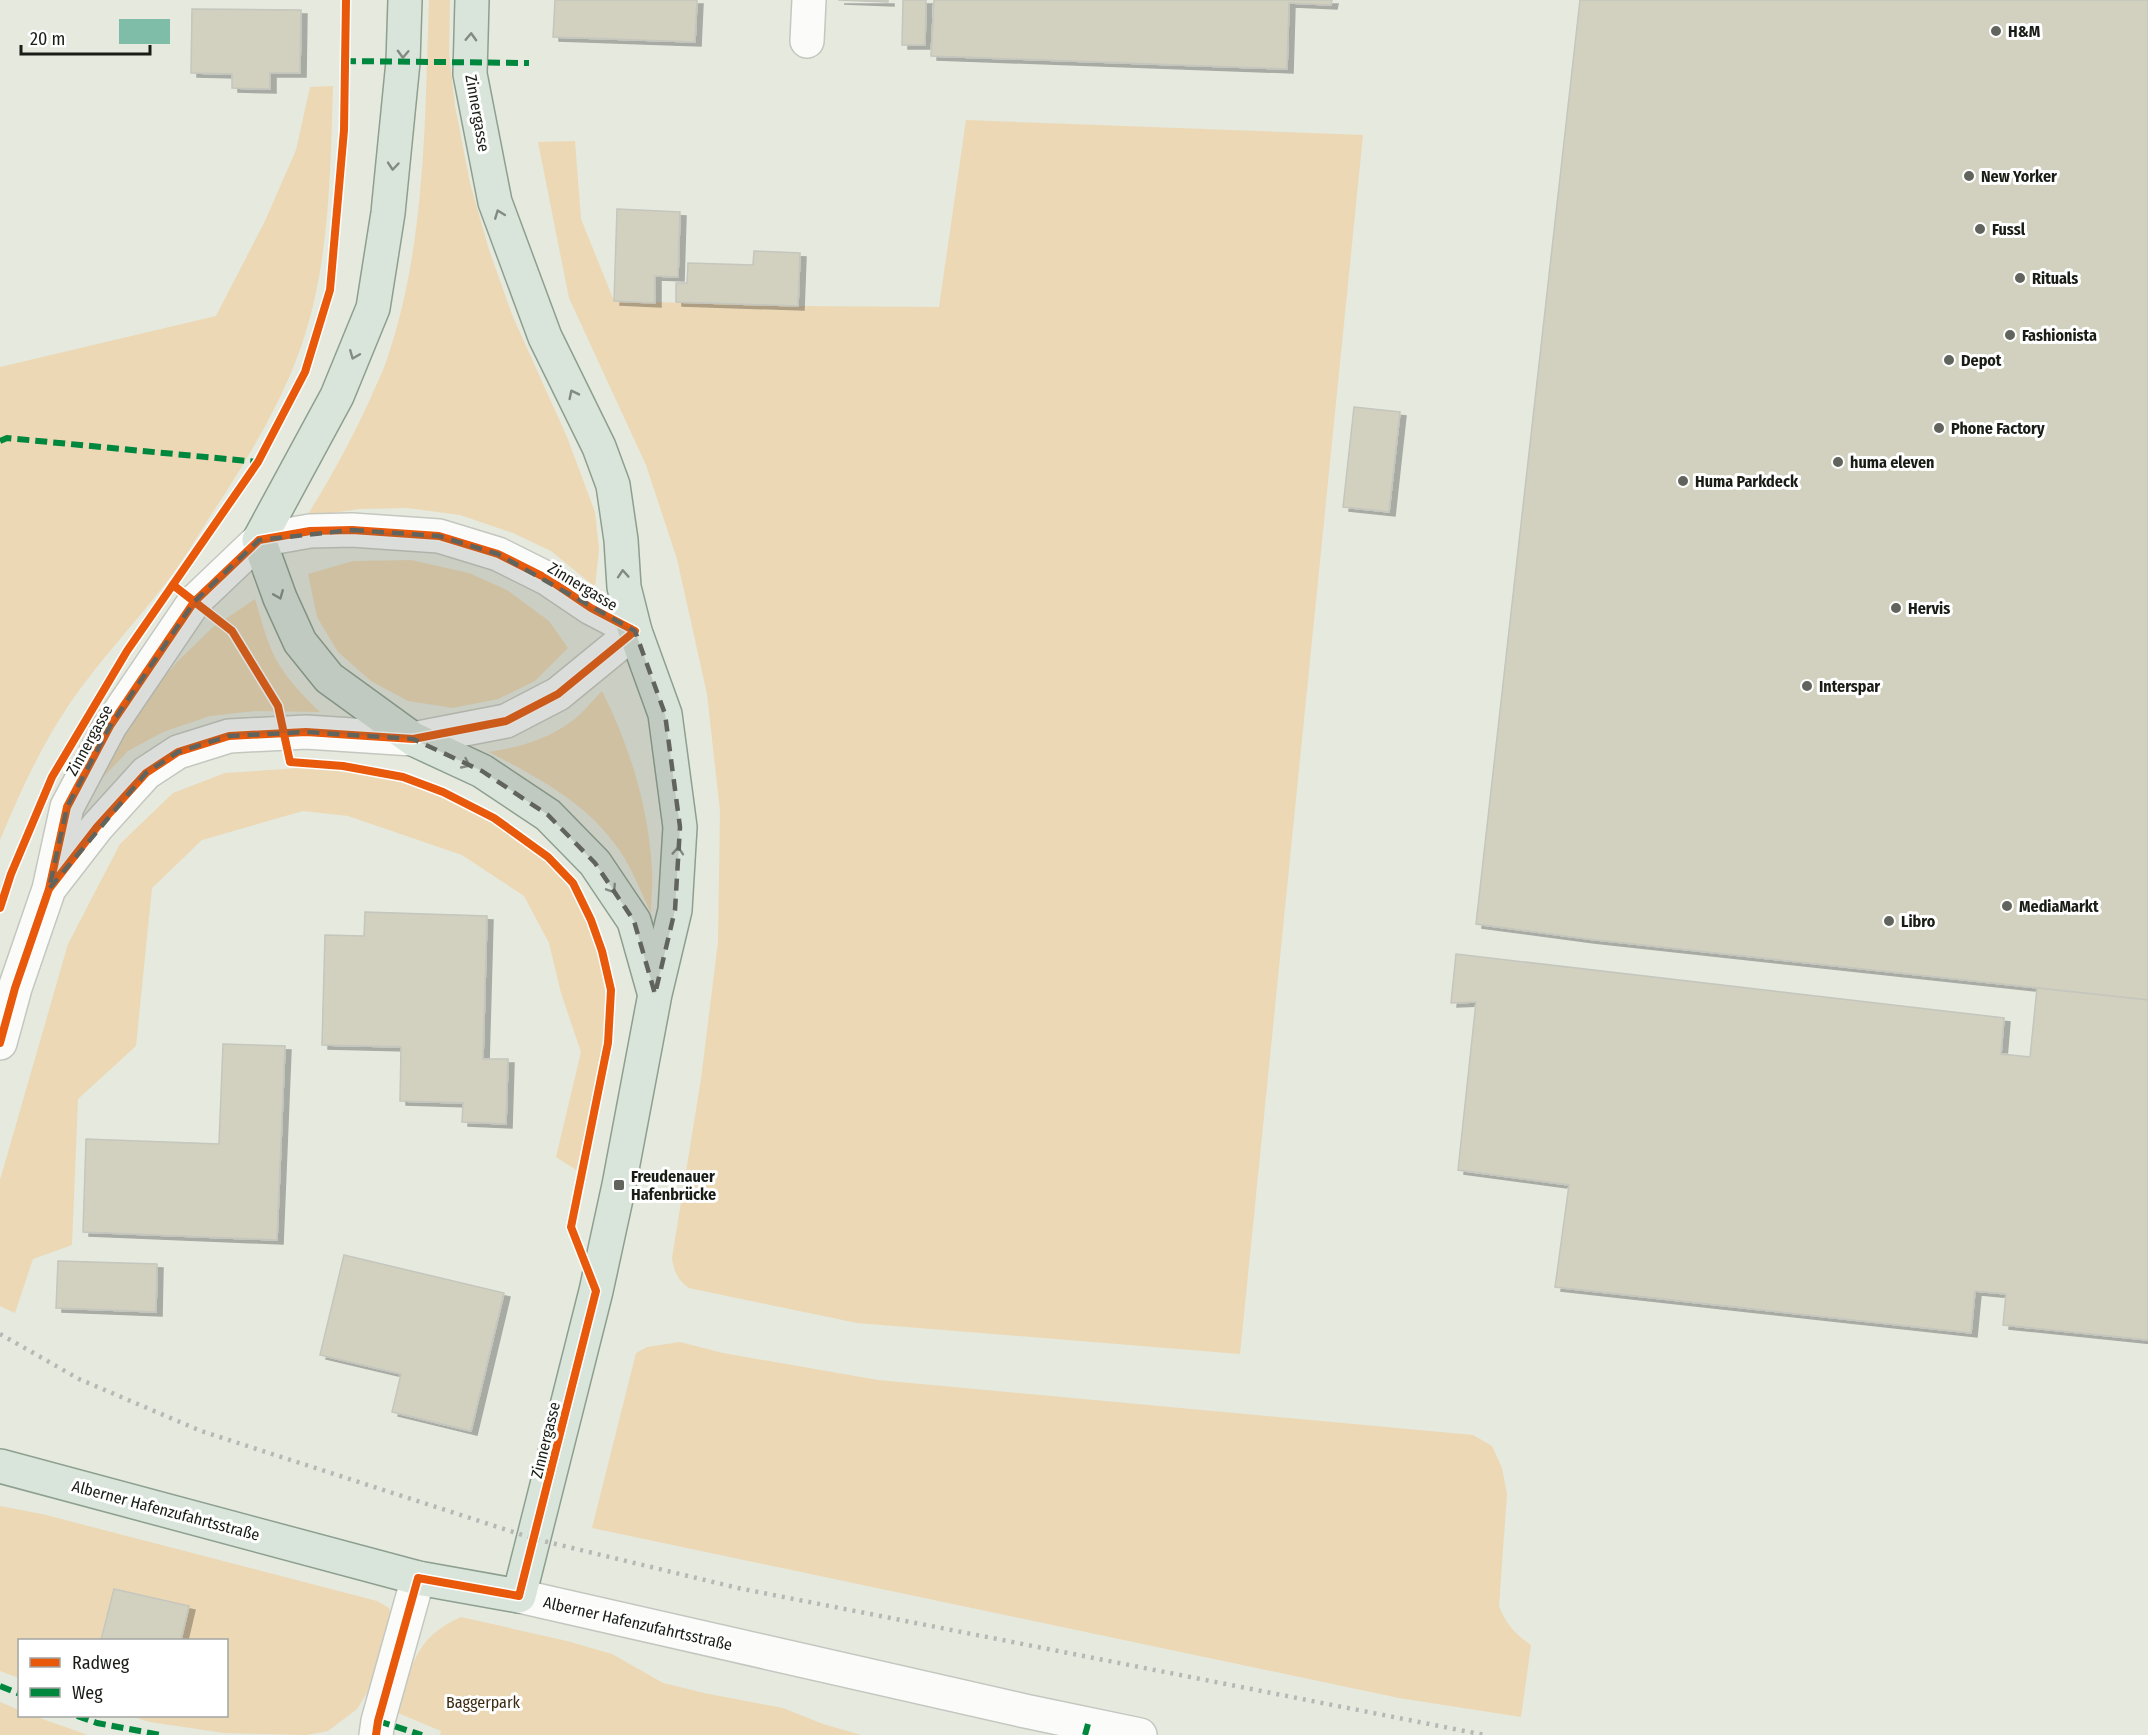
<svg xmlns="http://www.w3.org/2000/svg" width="2148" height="1735" font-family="'Fira Sans Condensed',sans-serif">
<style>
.green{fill:#ecd8b4}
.water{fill:#80bda8}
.building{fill:#d2d1bf;stroke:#c5c6be;stroke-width:1.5;filter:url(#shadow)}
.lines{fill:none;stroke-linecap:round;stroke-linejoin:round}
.minor-casing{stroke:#c4c7bf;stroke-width:36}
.major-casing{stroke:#8d9f8e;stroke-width:36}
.minor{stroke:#fbfcfa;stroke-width:33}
.major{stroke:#d9e4db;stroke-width:33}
.rail{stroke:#b7b8b5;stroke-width:4.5;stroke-dasharray:3 6;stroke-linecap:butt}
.quiet{stroke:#00873e;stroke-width:6;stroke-dasharray:12 6;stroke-linecap:butt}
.cycleway-casing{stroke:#fff;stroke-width:11}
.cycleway{stroke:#e8590c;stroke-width:8}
.oneway{stroke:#838a82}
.marked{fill:#61645c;fill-opacity:0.2;stroke:#61645c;stroke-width:4.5;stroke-dasharray:12 8;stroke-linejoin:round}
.poi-dot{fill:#61645c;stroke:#fff;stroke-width:2}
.labels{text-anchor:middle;stroke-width:6;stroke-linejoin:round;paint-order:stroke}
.poi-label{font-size:16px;font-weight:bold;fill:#1a1d16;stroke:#fff;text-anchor:start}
.street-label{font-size:16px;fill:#1a1d16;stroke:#fff}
.park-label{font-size:16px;fill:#3c2a0f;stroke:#fff}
</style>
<defs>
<filter id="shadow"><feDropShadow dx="6" dy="4" stdDeviation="0" flood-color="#0004"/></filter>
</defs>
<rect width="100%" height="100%" fill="#e5e9de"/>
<g class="green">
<path d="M429,0h21l-1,52 6,54 15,77 19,67 24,67 54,120 28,75 4,37 -4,38 -44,-36 -38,-18 -53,-18 -52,-7 -49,1 -53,8c25,-39 46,-78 65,-120 5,-12 12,-25 16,-38 39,-113 38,-241 42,-359z"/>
<path d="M333,86c-3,93 -3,189 -38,277 -22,55 -53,105 -86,155 -12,19 -24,39 -37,57 -33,44 -71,83 -102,128 -29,43 -50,89 -70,137v-473l216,-51 49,-95 31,-71 14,-63z"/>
<path d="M966,120l397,15 -123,1219 -383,-31 -168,-35c-11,-8 -15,-16 -17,-30l29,-179 17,-137 2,-131 -13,-117 -30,-135 -31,-94 -77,-167 -31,-156 37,-1 6,78 33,82 184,5 141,1z"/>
<path d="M411,560l58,13 38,17 42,31 19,27 -33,33 -37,18 -45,9 -45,-7 -37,-20 -33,-29 -21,-35 -9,-43 45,-13z"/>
<path d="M255,599c7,22 12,47 25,67 11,17 25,32 40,46l-65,-1 -45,5 -47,16 -35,19 -33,35 46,-82 37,-43 34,-33z"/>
<path d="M602,691c28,55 47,118 50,180 1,14 -1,28 -1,42 -9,-18 -16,-37 -26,-54 -33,-54 -83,-79 -136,-107 31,-5 57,-12 83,-31 11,-8 20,-20 30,-30z"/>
<path d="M316,767l79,12 79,30 62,40 41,48 21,49 9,58 -3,52 -28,114 -20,-13 25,-105 -20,-59 -12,-50 -25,-47 -62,-41 -114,-39 -45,-5 -101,29 -50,48 -16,158 -58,53 -6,146 -39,14 -18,54 -15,-7v-126l68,-236 52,-100 53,-51 52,-20z"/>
<path d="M680,1342l43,11 155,27 595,55 19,11 10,22 5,26 -8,112c7,18 16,28 32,39l-10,72 -122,-19 -807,-170 44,-175 11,-6z"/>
<path d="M0,1506l42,8 335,87 12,7 2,11 -18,64 -16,26 -29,22 -22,4 -82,-2 -74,-11 -20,-6h96v-76h-206l-1,38 -19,-7z"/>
<path d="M461,1617l106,24 45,13 51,29 41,10 79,15 40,16 38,11h-421l1,-4 -43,-18c12,-45 17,-76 63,-96z"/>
<path d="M0,1702l19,8 1,6h14l54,19h-88z"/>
</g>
<rect class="water" x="119" y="19" width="51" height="25"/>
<g class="building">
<path d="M555,0h142l-2,42 -142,-5z"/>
<path d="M838,0h50v2z"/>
<path d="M903,0h23l-1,45h-23z"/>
<path d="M934,0h398l-1,5 -42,-2 -2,66 -356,-13z"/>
<path d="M1580,0h568v1000l-560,-61 -112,-15z"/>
<path d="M192,9l109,1 -1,63h-30v16l-38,-1v-14l-41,-1z"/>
<path d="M617,209l63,3 -2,65 -23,-1v27l-41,-2z"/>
<path d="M754,251l46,2 -2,53 -122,-4v-19h11l1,-20 65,2z"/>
<path d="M1354,407l46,5 -11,100 -46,-5z"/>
<path d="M365,912l122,4 -4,143h25l-2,65 -44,-2 1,-19 -63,-2 1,-54 -79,-2 3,-110 39,1z"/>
<path d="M1456,954l548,64 -3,36 29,3 7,-69 111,12v340l-145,-15 3,-31 -31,-3 -4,42 -416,-46 14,-102 -111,-15 18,-168 -25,1z"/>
<path d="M223,1044l62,2 -8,194 -194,-8 3,-93 133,5z"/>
<path d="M344,1255l160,38 -33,138 -79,-19 9,-38 -81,-19z"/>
<path d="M58,1261l99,3 -1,48 -100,-4z"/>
<path d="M114,1589l75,17 -8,34h-80z"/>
</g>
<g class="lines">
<defs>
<g id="minor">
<path d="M807,41l2,-41"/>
<path d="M0,1043l15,-55 34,-99 18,-82 43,-81 84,-124 65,-62 51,-9 42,-1 87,6 59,18 50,25 43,29 44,23 -77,63 -52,27 -93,18 -107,-7 -77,4 -51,16 -32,21 -49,54 -48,62"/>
<path d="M519,1596l506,115 115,24"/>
<path d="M376,1735l2,-14 40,-143"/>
</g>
<g id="major">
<path d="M405,0l-2,62 -15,151 -15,95 -36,88 -78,144 21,58 20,44 29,36 84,61 69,32 66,44 47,48 39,58 20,71"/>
<path d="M0,1466l418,112 101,18 77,-305 23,-106 36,-191 20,-84 5,-83 -15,-113 -30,-83 -11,-44 -3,-47 -8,-55 -14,-38 -54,-110 -50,-135 -25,-128 2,-74"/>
</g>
</defs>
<use href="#minor" class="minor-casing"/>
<use href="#major" class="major-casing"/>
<use href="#minor" class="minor"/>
<use href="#major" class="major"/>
<path class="rail" d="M0,1334l79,45 122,52 334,108 203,49 747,147"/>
<g class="quiet">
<path d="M344,61l185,2"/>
<path d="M0,441l7,-3 251,24"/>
<path d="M0,1686l20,8"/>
<path d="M77,1716l20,7 64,12"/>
<path d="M378,1721l44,14"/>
<path d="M1085,1735l3,-11"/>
</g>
<defs>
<g id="cycleway">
<path d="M173,585l59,46 46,75 12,56 53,4 60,11 40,15 51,26 54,39 25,26 18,37 11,31 9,39 -3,53 -37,184 25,64 -77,305 -101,-18 -40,143 -2,14"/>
<path d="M0,908l11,-34 41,-97 75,-126 131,-189 47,-90 25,-82 14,-160 2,-130"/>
<path d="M0,1043l15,-55 34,-99 18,-82 43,-81 84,-124 65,-62 51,-9 42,-1 87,6 59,18 50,25 43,29 44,23 -77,63 -52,27 -93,18 -107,-7 -77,4 -51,16 -32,21 -49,54 -48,62"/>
</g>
</defs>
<use href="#cycleway" class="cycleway-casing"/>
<use href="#cycleway" class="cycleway"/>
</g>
<defs><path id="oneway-chevron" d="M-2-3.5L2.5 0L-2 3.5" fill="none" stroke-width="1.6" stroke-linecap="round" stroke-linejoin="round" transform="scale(1.5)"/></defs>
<g class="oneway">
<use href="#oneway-chevron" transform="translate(471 37) rotate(-88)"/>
<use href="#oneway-chevron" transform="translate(403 54) rotate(92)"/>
<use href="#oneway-chevron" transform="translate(393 166) rotate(95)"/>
<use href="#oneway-chevron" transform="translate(499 214) rotate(-111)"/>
<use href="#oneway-chevron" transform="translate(354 355) rotate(112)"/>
<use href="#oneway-chevron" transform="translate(573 394) rotate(-116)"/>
<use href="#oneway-chevron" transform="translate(623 574) rotate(-94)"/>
<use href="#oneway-chevron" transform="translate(279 595) rotate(68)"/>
<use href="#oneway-chevron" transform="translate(466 764) rotate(25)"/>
<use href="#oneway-chevron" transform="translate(678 851) rotate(-86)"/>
<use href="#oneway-chevron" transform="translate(612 889) rotate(57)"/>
</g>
<path class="marked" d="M352,530l87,6 59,18 137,77 30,83 15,113 -5,83 -20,84 -21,-73 -39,-58 -47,-48 -66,-44 -69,-32 -107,-7 -77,4 -51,16 -32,21 -97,116 18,-82 43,-81 84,-124 65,-62z"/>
<g class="poi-dot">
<circle cx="1996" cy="31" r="6"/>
<circle cx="1969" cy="176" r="6"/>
<circle cx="1980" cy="229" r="6"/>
<circle cx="2020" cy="278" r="6"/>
<circle cx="2010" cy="335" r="6"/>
<circle cx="1949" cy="360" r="6"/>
<circle cx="1939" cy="428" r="6"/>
<circle cx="1838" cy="462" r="6"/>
<circle cx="1683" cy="481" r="6"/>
<circle cx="1896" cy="608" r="6"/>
<circle cx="1807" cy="686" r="6"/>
<circle cx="2007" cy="906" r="6"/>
<circle cx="1889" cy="921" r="6"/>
<rect x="613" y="1179" width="12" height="12" rx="3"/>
</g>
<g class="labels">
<g class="poi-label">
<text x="2008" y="37">H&amp;M</text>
<text x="1981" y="182">New Yorker</text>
<text x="1992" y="235">Fussl</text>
<text x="2032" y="284">Rituals</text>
<text x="2022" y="341">Fashionista</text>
<text x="1961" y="366">Depot</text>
<text x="1951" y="434">Phone Factory</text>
<text x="1850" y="468">huma eleven</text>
<text x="1695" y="487">Huma Parkdeck</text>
<text x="1908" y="614">Hervis</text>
<text x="1819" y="692">Interspar</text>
<text x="2019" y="912">MediaMarkt</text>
<text x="1901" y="927">Libro</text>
<text x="631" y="1182">Freudenauer<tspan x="631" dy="18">Hafenbrücke</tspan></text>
</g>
<g class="street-label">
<text transform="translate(478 113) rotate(80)" y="6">Zinnergasse</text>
<text transform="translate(583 586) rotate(31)" y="6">Zinnergasse</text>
<text transform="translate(89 740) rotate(-61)" y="6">Zinnergasse</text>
<text transform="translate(545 1440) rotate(-76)" y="6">Zinnergasse</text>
<text transform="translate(166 1510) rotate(15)" y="6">Alberner Hafenzufahrtsstraße</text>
<text transform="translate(638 1623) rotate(13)" y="6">Alberner Hafenzufahrtsstraße</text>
</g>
<g class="park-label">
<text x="483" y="1708">Baggerpark</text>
</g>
</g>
<rect x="18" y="1639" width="210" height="78" fill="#ffffff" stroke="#a3a5a2" stroke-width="1.5"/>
<rect x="30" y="1658" width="30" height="9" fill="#e8590c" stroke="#a3a5a2" stroke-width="1.5"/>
<text x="72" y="1669" font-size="18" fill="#1a1d16">Radweg</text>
<rect x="30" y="1688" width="30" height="9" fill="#00873e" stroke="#a3a5a2" stroke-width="1.5"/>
<text x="72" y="1699" font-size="18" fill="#1a1d16">Weg</text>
<path d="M21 45v9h129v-9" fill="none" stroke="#1a1d16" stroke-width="3"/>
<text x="30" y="45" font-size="18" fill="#1a1d16" stroke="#ffffff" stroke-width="4.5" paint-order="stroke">20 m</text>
</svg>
